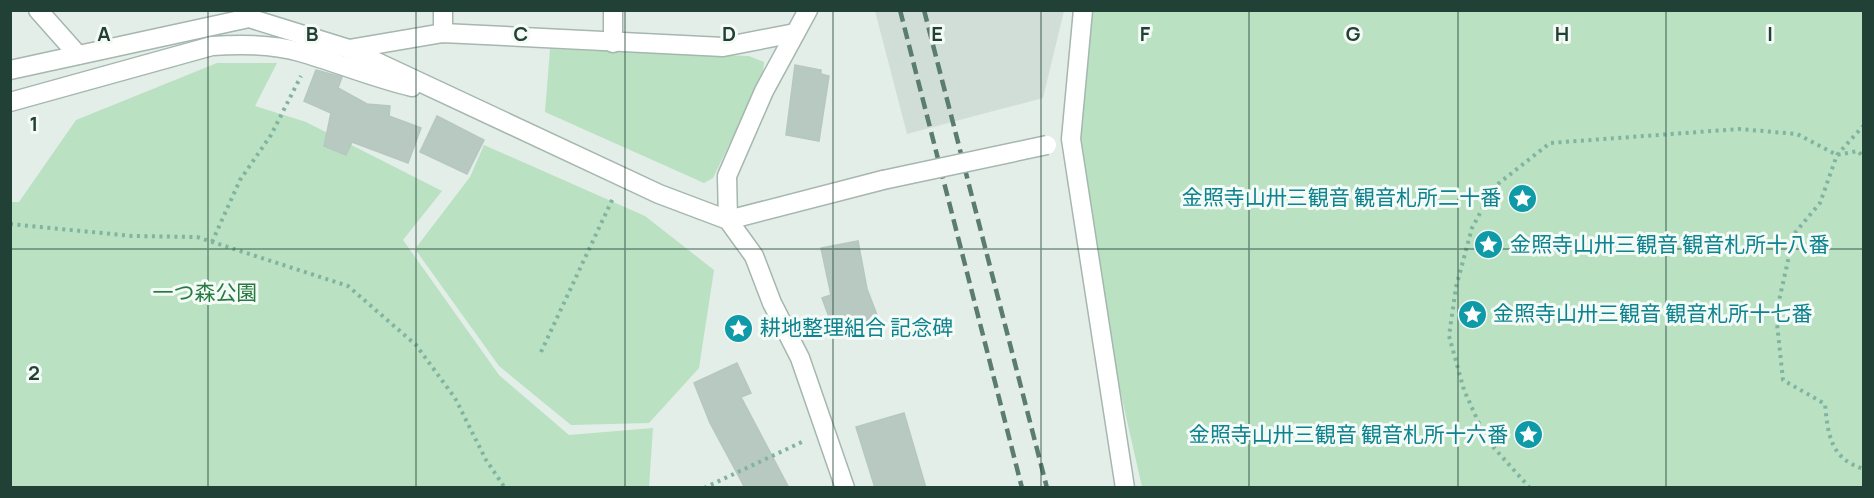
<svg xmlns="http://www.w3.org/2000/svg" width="1874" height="498" font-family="Manrope,'Noto Sans JP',sans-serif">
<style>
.built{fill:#d1ded7}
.green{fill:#bae1c2}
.building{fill:#b8c9c1;stroke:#b5c8bf;stroke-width:1.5}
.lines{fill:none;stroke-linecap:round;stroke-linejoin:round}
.minor-casing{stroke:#a5b7af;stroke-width:21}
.path{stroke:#81b4a0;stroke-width:4;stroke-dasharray:3 4.5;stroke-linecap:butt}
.minor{stroke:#fff;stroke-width:18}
.rail{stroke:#5b7c71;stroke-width:4.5;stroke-dasharray:12 6;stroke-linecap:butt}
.minor-bridge-casing{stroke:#a5b7af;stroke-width:21;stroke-linecap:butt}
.minor-bridge{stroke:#fff;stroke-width:18}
.grid{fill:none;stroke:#214136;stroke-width:1.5;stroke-opacity:0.55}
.labels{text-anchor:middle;stroke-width:6;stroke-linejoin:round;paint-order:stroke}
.culture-label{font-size:21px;fill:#0d838f;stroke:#f4faf6;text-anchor:start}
.park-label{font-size:21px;fill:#277b42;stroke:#f4faf6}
.grid-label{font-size:20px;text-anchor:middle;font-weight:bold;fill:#214136;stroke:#f4faf6;stroke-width:6;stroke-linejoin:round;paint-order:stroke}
</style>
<rect width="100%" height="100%" fill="#e3eee8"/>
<path class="built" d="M875,11h189l-21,87 -136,36z"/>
<g class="green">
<path d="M1088,11h775v476h-721l-38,-168 -35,-252z"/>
<path d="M550,49l199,7 15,6 -1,12 -50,104 -9,5 -159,-71z"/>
<path d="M217,63h60l-22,43 51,16 136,69 -39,49 96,135 70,60 84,-7 -4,59 -638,1v-286h8l57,-82z"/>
<path d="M484,145l161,71 69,54 -15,98 -50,55 -78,2 -72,-59 -84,-117 55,-72z"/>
</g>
<g class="building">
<path d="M795,65l26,5v4l8,2 -10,65 -33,-6z"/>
<path d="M316,70l26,7 -4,11 29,16 23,2 -1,10 32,12 -13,35 -56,-21 -6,13 -22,-9 7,-33 -27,-12z"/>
<path d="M437,116l47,24 -17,34 -47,-22z"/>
<path d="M858,241l9,48 12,31 -43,16 -14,-38 9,-3 -10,-47z"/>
<path d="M737,363l14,30 -10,4 48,91h-44l-35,-65 -16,-40z"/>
<path d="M904,413l22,75h-51l-19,-61z"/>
</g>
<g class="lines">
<defs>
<g id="minor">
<path d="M38,10l40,45"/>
<path d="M808,10l-44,81 -37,85 1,44 155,-40"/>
<path d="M1083,10l-12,129 54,349"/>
<path d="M443,33v-23"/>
<path d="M613,43v-33"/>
<path d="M349,49l94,-16 280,14 72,-14"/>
<path d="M10,70l239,-52 100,31 310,145 69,26 26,36 18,47 28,55 45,130"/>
<path d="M10,102l202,-56c29,-2 60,-2 88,6 38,11 74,26 112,35"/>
</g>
</defs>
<use href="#minor" class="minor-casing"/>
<g class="path">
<path d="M1864,125l-27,30 -17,48 -26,31 -18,80 7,66 42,24c3,30 5,55 39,65"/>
<path d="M10,224l122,12 65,1 151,49 68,59 39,53 31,62 19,28"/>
<path d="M212,242l28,-62 31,-45 30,-59"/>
<path d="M541,352l72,-154"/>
<path d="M704,488l100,-47"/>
<path d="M1530,488l-44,-49 -22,-49 -15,-54 7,-49 16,-59 22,-41 56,-44 189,-14 58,5 40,21 21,-4 6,7"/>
</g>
<use href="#minor" class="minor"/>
<g class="rail">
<path d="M900,10l122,478"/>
<path d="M924,10l123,478"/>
</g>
<defs>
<path id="minor-bridge" d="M883,180l164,-35"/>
</defs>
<use href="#minor-bridge" class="minor-bridge-casing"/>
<use href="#minor-bridge" class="minor-bridge"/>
</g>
<path class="grid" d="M208,10v478M416,10v478M625,10v478M833,10v478M1041,10v478M1249,10v478M1458,10v478M1666,10v478M10,249h1854"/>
<defs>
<symbol id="sight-disc" viewBox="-11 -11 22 22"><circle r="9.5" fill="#0f9aa8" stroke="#f4faf6"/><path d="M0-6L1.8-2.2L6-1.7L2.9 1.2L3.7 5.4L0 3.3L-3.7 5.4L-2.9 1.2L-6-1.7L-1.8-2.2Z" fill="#fff"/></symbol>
</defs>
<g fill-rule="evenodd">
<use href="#sight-disc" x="1506" y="182" width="33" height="33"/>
<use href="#sight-disc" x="1472" y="228" width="33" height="33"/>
<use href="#sight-disc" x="1456" y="298" width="33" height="33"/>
<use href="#sight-disc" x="722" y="312" width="33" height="33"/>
<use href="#sight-disc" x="1512" y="418" width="33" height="33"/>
</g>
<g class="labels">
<g class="culture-label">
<text x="1501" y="205" text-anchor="end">金照寺山卅三観音 観音札所二十番</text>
<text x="1510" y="252">金照寺山卅三観音 観音札所十八番</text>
<text x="1493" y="321">金照寺山卅三観音 観音札所十七番</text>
<text x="760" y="335">耕地整理組合 記念碑</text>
<text x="1508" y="442" text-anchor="end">金照寺山卅三観音 観音札所十六番</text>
</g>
<g class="park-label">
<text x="205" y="300">一つ森公園</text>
</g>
</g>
<g class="grid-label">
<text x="104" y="41">A</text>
<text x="312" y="41">B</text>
<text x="521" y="41">C</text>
<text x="729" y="41">D</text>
<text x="937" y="41">E</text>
<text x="1145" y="41">F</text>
<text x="1353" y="41">G</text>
<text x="1562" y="41">H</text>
<text x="1770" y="41">I</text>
<text x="34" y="131">1</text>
<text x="34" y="380">2</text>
</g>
<rect width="1874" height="498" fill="none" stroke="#214136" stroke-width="24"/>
</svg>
